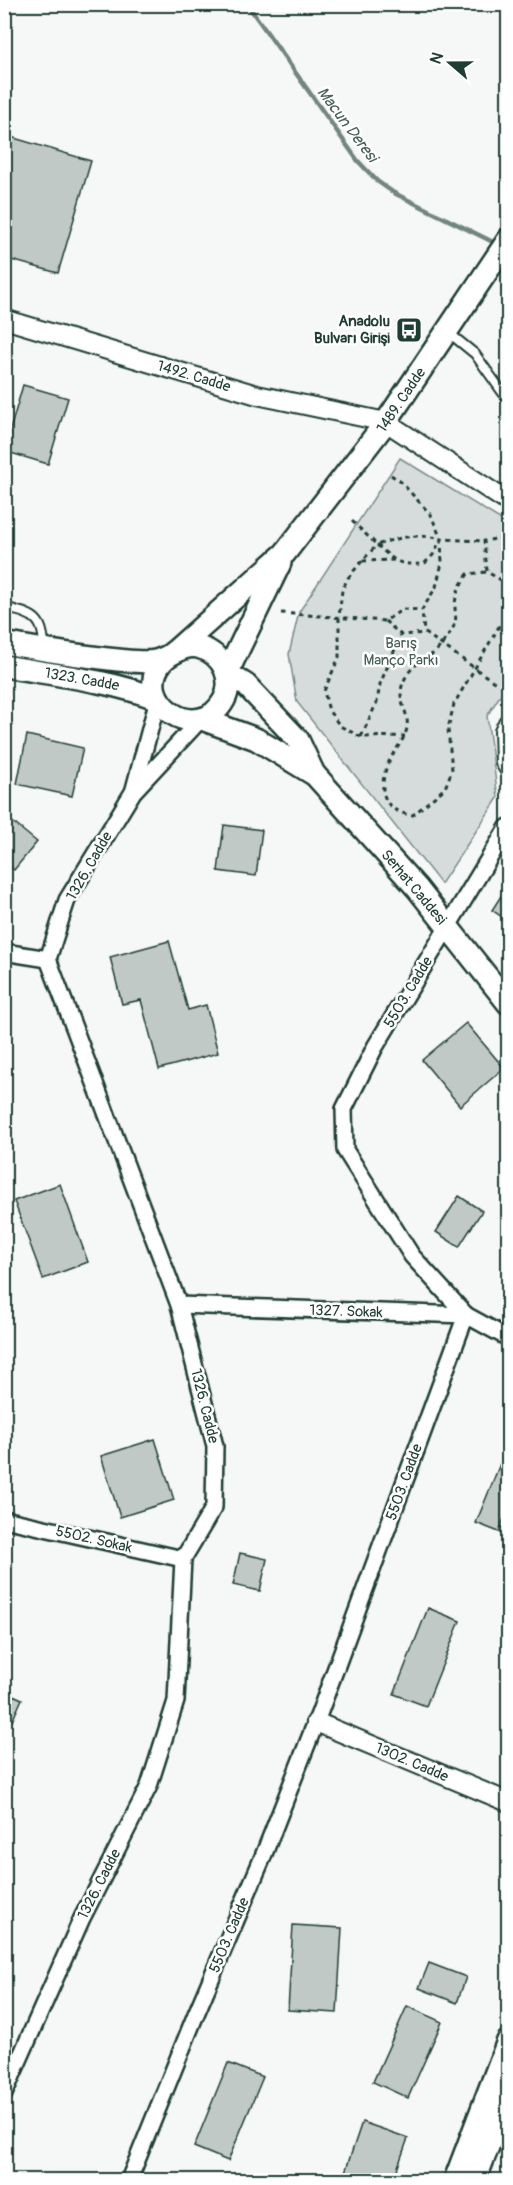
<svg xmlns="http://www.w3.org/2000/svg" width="513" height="2185" font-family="Pangolin,sans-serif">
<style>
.green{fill:#d6dcdb;stroke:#7a8c88;stroke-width:1.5}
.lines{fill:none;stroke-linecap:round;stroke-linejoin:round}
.stream{stroke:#72857f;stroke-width:4.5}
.building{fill:#c0c9c6;stroke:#1f3d34;stroke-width:1.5}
.service-casing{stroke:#1f3d34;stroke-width:12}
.minor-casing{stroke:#1f3d34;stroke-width:20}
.tertiary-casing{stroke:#1f3d34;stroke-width:22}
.secondary-casing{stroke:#1f3d34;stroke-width:26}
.path{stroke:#1f3d34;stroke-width:3;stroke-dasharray:4.5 4.5;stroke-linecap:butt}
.service{stroke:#fff;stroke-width:8}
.minor{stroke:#fff;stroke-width:15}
.tertiary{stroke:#fff;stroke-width:18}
.secondary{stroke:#fff;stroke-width:21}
.labels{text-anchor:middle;stroke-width:5;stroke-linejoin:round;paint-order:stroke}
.poi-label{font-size:15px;font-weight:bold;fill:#1f3d34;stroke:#fff;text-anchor:end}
.street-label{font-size:15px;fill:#1f3d34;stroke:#fff}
.park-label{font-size:15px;fill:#445d55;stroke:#fff}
.water-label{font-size:16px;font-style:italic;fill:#49615a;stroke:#fff}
</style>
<rect width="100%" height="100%" fill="#f6f7f7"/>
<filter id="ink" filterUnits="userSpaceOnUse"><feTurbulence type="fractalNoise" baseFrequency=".0167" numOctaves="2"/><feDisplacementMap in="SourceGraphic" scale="12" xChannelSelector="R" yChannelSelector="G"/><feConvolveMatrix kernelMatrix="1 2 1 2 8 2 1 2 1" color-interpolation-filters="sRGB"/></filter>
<g filter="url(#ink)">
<path class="green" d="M400,458l108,66v159l-21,33 11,82 -57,86 -144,-182 -8,-48 10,-42z"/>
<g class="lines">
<path class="stream" d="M247,4l111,157 19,20 17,12 97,48"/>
</g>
<g class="building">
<path d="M4,135l87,26 -33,112 -54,-15z"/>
<path d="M23,385l45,13 -20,66 -44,-13z"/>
<path d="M27,735l56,13 -11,48 -55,-12z"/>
<path d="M4,815l33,27 -23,28 -10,-8z"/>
<path d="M224,825l38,5 -6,46 -38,-5z"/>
<path d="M508,885v36l-16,-11z"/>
<path d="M169,941l19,69 18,-5 12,48 -59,16 -18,-69 -19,4 -12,-47z"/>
<path d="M466,1023l38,45 -44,38 -38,-46z"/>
<path d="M60,1184l28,78 -45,17 -29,-78z"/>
<path d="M459,1196l23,15 -23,36 -23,-15z"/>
<path d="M155,1439l19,61 -54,17 -19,-61z"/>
<path d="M508,1444v64l-9,24 -23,-9z"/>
<path d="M240,1553l27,6 -7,32 -27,-6z"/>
<path d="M428,1608l32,13 -34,85 -32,-12z"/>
<path d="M4,1691l18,8 -18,40z"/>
<path d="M293,1925l49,3 -5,85 -49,-3z"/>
<path d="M429,1963l37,14 -9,26 -38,-15z"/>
<path d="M407,2006l35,16 -34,76 -35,-16z"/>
<path d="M228,2063l35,14 -35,84 -34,-14z"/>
<path d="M362,2122l46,16 -15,43h-51z"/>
</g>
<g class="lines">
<defs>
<g id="service">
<path d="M448,332l27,22 33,46"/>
<path d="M4,607c29,8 40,9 40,42"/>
</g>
<g id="minor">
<path d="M134,789l24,-90"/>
<path d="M4,952l44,7"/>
<path d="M179,1305l287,10 42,23"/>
<path d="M466,1315l-54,-59 -67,-106 -1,-41 31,-62 133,-220"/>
<path d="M4,1519l179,40"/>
<path d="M4,2094l78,-176 67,-132 27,-85 7,-142 31,-52 1,-61 -36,-141 -131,-346 19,-59 66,-108 67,-72"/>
<path d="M129,2180l67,-166 66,-155 57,-145 147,-399"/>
</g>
<g id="tertiary">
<path d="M4,319l253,76 129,27 122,80"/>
<path d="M508,723l-4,8 1,31 3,5"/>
<path d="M316,1722l192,80"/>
</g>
<g id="secondary">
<path d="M4,643c38,7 76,13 114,17 12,1 26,3 37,1 16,-3 25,-17 43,-14 12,3 22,11 27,22 4,10 4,22 -1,31 -26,47 -92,1 -63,-37 4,-5 10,-9 14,-12l110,-98 101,-131 122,-182"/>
<path d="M4,666c52,9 104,14 154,33"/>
<path d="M227,673l19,12 52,55 16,34"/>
<path d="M227,673l53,-110"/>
<path d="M202,719l54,20 59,36 102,113 91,115"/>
<path d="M455,2180l53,-139"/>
<path d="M475,2180l33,-85"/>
</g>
</defs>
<use href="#service" class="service-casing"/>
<use href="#minor" class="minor-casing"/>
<use href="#tertiary" class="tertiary-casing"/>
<use href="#secondary" class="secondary-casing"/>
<g class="path">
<path d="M391,475l10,7 30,33 10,24 43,2"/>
<path d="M352,521l25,24c23,-8 40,-12 64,-6"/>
<path d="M441,539l1,24 -6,24 -14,23 2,22 73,52"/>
<path d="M394,560l-32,1 15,-16c19,17 20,20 47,19l9,-9 7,-14"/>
<path d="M362,561l-14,17 -6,12 -3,27v40l-15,34 5,20 11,15 21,11 44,-1"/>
<path d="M487,571l-3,-30 24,-4"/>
<path d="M508,596l-2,-13 -19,-11 -19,2c-8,11 -13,20 -13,33 0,6 2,13 -1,19 -4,7 -12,20 -19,26 -10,9 -19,9 -28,23 -15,24 3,34 0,53 -3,14 -14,23 -19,36 -11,25 -5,49 25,51l32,-27 7,-18 -4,-41 6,-25 54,-93"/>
<path d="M281,613l104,8 18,-12 19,1"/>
<path d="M385,621l16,14 24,-2"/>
<path d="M361,737l16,-35 3,-18 21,-49"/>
</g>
<use href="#service" class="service"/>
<use href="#minor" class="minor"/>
<use href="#tertiary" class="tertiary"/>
<use href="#secondary" class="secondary"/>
</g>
</g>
<defs>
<symbol id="bus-square" viewBox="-11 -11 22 22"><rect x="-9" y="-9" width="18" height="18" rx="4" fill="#1f3d34" stroke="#fff"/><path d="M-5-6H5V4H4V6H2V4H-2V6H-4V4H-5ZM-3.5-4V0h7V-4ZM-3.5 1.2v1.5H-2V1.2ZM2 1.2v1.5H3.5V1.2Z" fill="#fff"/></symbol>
</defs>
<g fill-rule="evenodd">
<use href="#bus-square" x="394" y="315" width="30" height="30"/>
</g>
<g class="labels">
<g class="poi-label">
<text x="390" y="326">Anadolu<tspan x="390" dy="17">Bulvarı Girişi</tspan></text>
</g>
<g class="street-label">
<text transform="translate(194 376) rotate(17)" y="5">1492. Cadde</text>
<text transform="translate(401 400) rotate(-56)" y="5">1489. Cadde</text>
<text transform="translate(82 679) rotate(10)" y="5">1323. Cadde</text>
<text transform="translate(89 866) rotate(-60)" y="5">1326. Cadde</text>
<text transform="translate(414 887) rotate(50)" y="5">Serhat Caddesi</text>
<text transform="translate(408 992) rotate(-59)" y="5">5503. Cadde</text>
<text transform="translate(346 1311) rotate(2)" y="5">1327. Sokak</text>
<text transform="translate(205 1406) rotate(76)" y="5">1326. Cadde</text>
<text transform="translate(404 1482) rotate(-70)" y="5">5503. Cadde</text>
<text transform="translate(94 1539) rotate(13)" y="5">5502. Sokak</text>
<text transform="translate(412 1762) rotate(23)" y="5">1302. Cadde</text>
<text transform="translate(99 1884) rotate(-63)" y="5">1326. Cadde</text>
<text transform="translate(229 1935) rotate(-67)" y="5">5503. Cadde</text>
</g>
<g class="park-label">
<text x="401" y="648">Barış<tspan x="401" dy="17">Manço Parkı</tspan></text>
</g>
<g class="water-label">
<text transform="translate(348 124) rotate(53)" y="6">Macun Deresi</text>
</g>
</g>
<rect width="513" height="2185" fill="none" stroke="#fff" stroke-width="24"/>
<rect x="12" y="12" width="489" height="2161" fill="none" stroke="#1f3d34" stroke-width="2" filter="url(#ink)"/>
<g transform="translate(450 63) rotate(290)" stroke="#ffffff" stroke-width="4.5" paint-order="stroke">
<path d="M0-4.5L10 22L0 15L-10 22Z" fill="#1f3d34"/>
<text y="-9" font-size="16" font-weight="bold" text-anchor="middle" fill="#1f3d34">N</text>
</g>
</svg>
